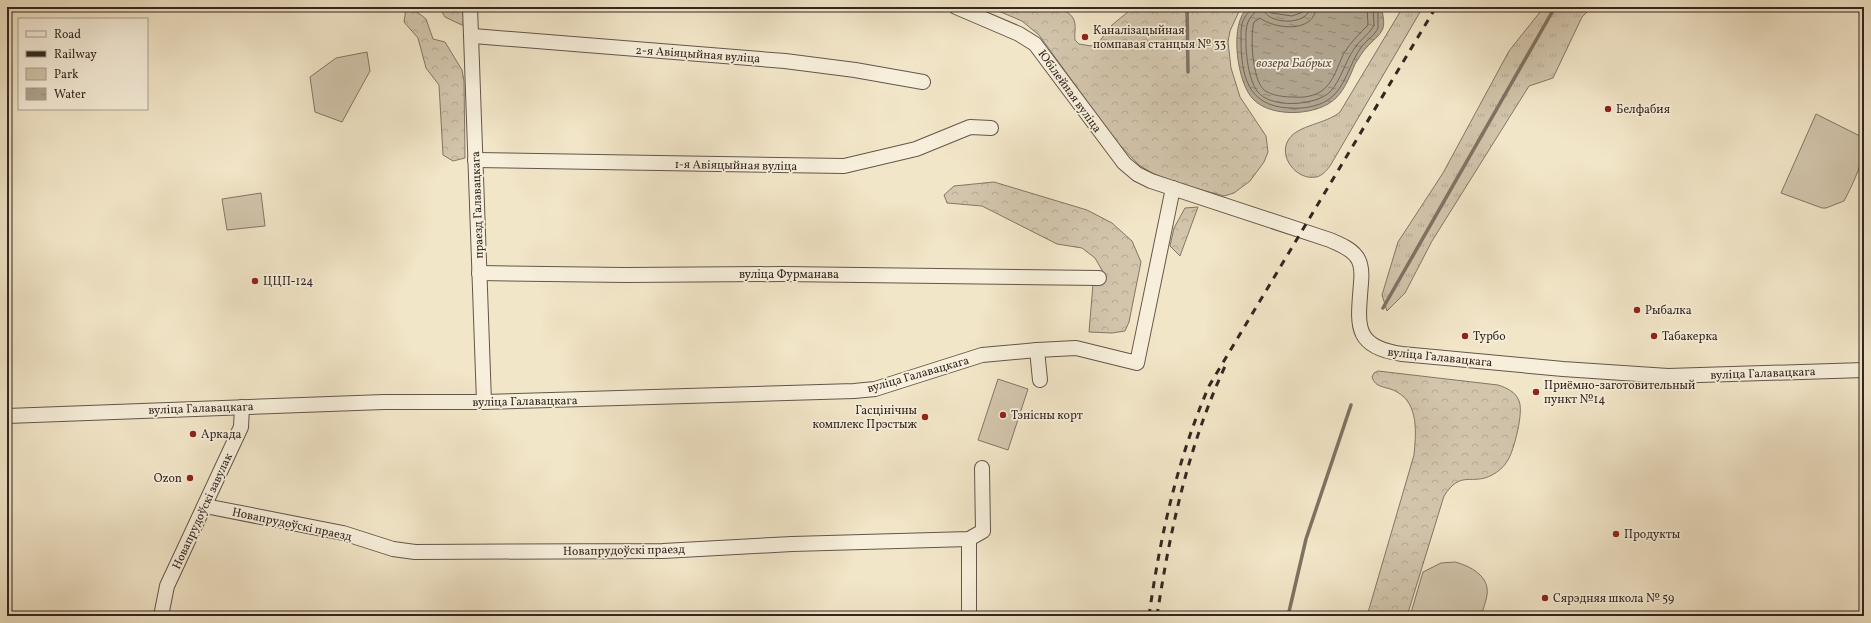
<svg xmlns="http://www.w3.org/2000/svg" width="1871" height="623" font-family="Vollkorn,serif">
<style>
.grass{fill:url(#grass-tufts);stroke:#827666}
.forest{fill:url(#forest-crowns);stroke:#827666}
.park{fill:#d2c5ac;stroke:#827666}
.water{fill:url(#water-ripples);stroke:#7f7263}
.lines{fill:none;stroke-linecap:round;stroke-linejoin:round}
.shore{stroke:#726658;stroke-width:1}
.stream{stroke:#7f7263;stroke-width:3.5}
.minor-casing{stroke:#63564b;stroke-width:16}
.minor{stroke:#f7efdb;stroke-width:14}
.rail{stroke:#332621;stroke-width:3;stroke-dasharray:7 7;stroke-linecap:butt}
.poi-dot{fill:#8f2418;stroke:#f7efdb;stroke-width:1.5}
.labels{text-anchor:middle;stroke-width:3.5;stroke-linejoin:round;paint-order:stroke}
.poi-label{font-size:12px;fill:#332621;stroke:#f7efdb;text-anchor:start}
.street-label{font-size:12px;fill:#332621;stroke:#f7efdb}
.water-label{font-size:13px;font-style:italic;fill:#5f5248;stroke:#f7efdb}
</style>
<defs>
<pattern id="grass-tufts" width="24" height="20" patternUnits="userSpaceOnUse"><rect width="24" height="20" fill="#d2c5ac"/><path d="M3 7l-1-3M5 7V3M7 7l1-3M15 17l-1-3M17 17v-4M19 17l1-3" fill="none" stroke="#b5a994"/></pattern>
<pattern id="forest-crowns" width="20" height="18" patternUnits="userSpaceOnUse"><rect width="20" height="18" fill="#d2c5ac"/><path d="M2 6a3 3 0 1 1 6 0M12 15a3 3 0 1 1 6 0" fill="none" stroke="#b5a994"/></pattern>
<pattern id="water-ripples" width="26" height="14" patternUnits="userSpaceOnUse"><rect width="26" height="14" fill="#b1a58f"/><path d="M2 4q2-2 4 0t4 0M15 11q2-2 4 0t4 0" fill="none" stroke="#918674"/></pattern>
</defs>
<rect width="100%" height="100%" fill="#f2e6c8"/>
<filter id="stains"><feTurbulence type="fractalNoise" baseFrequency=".005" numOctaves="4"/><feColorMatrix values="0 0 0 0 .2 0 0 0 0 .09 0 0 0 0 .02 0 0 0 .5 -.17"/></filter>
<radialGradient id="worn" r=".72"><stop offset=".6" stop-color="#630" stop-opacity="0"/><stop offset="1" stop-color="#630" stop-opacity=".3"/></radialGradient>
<g class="grass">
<path d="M1403,7h20l-93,159c-4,5 -8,10 -14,11 -19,4 -39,-21 -27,-38 9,-14 37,-15 51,-27z"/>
<path d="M1544,7h48l-10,10 -29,61 -24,8 -97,155 -27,52 -18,18 -5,-16 16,-53 45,-69 66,-122z"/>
</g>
<g class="forest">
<path d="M411,7l15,12 7,20 12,3 17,28 2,11 1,77 -12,3 -10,-6 -4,-70 -13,-17 -8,-30 -14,-16 2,-14z"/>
<path d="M439,7h26l-1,19 -19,-9z"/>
<path d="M989,7c19,0 75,-6 84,11 4,7 1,15 2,22l4,4 12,2 8,-4 13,-17 22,-18h107l-11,24 -2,11 3,26 9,29 26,39 2,16 -4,10 -14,19 -16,12 -10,3 -44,-12 -28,-11 -13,-8 -24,-25 -76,-105 -17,-14z"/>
<path d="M994,182l93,28 25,13 20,18 9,21 -12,60 -4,9 -13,2 -23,-1 4,-48 9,-1 1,-11 -8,-14 -13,-10 -25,-4 -75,-38 -35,-3 -3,-8 10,-9z"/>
<path d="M1198,207l-18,49 -10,-10 4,-18 11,-20z"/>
<path d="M1378,371l120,14c9,3 18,7 21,16 5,11 -5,49 -11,59 -4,7 -10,12 -16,15 -20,11 -31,-6 -48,21l-37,120h-40l47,-161c2,-22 5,-51 -17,-63 -9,-6 -22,-3 -25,-15l2,-4z"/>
</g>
<g class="park">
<path d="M367,52l3,19 -28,51 -27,-10 -5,-35 26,-19z"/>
<path d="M1816,114l48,24c0,23 -9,42 -20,63l-18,7h-4l-41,-15z"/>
<path d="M261,193l4,33 -38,4 -5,-31z"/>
<path d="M998,379l30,10 -20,61 -30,-10z"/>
<path d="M1455,562c15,4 35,14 32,33 -1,7 -4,14 -6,21h-71l13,-44 18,-9z"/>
</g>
<path class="water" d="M1249,7h15l28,5 12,-5h78c0,7 3,14 1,21 -3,8 -11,13 -16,19 -5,5 -8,11 -12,17 -5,12 -10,25 -19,34 -18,18 -64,20 -82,2 -17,-15 -26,-79 -5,-93z"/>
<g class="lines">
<g class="shore">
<path d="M1251,7c0,5 -4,6 -6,10 -4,6 -4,14 -4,21 0,37 6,68 48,70 13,1 28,-1 39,-8 18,-12 21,-37 34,-54 5,-6 13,-11 16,-18v-21"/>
<path d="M1256,7c0,7 -4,7 -7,13 -4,7 -3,18 -3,27 1,14 3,32 11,44 13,18 58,15 73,1 11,-12 15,-30 24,-43 5,-8 14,-14 20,-23l-1,-19"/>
<path d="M1263,7c1,18 46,20 47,0"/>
<path d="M1268,7l3,6 21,3 11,-4 2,-5"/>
<path d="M1316,7c-1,27 -42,22 -56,11l-6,4c-4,14 -2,57 10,68 8,6 21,7 30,7 10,1 21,-1 29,-7 11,-9 15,-25 21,-37 7,-11 15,-19 24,-28l-1,-18"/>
</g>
<g class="stream">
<path d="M1187,7l1,65"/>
<path d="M1383,308l172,-301"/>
<path d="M1288,616l18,-77 45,-134"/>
</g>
<defs>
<g id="minor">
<path d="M470,7l14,395"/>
<path d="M956,7l63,27 16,10 89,119 13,11 14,7 179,59c9,4 20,8 26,16 6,7 6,17 5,27 -3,41 -9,64 41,71l161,15 105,7 196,-6"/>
<path d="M473,36l312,25 70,9 68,12"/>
<path d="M475,160l369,6 72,-17 54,-22 21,1"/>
<path d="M479,273l146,2 157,-1 317,4"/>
<path d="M1037,350l3,30"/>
<path d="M7,416l377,-14h100l370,-11 21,-2 107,-34 55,-5 39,-2 61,15 36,-175"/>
<path d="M205,506l138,27 50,16 22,3 248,-1 129,-7 177,-5 14,-8 -1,-63"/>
<path d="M161,616l6,-30 74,-159 1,-20"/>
<path d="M969,616v-77"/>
</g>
</defs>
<use href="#minor" class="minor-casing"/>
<use href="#minor" class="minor"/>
<g class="rail">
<path d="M1149,616c11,-79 28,-156 60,-230l227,-379"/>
<path d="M1157,616c13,-87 32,-173 70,-254"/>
</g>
</g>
<g class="poi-dot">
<circle cx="1085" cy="37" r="4"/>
<circle cx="1608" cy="109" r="4"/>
<circle cx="255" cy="281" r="4"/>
<circle cx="1637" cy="310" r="4"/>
<circle cx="1465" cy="336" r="4"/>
<circle cx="1654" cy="336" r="4"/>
<circle cx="1536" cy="392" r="4"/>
<circle cx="1003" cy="415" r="4"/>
<circle cx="925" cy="417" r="4"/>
<circle cx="193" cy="434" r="4"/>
<circle cx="190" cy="478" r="4"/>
<circle cx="1616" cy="534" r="4"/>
<circle cx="1545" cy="598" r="4"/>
</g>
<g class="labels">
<g class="poi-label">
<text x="1093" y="34">Каналізацыйная<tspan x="1093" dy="14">помпавая станцыя № 33</tspan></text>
<text x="1616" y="113">Белфабия</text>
<text x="263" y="285">ЦЦП-124</text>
<text x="1645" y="314">Рыбалка</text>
<text x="1473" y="340">Турбо</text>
<text x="1662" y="340">Табакерка</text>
<text x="1544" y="389">Приёмно-заготовительный<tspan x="1544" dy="14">пункт №14</tspan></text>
<text x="917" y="414" text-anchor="end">Гасцінічны<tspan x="917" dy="14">комплекс Прэстыж</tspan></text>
<text x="1011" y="419">Тэнісны корт</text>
<text x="201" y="438">Аркада</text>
<text x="182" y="482" text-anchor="end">Ozon</text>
<text x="1624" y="538">Продукты</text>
<text x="1553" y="602">Сярэдняя школа № 59</text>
</g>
<g class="street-label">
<text transform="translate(698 54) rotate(4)" y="4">2-я Авіяцыйная вуліца</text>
<text transform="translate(1070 91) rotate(54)" y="4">Юбілейная вуліца</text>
<text transform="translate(736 165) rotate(1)" y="4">1-я Авіяцыйная вуліца</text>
<text transform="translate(477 205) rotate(-92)" y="4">праезд Галавацкага</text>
<text x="789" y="278">вуліца Фурманава</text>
<text transform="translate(1440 357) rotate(6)" y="4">вуліца Галавацкага</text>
<text transform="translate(1763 373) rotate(-2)" y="4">вуліца Галавацкага</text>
<text transform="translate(918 374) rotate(-16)" y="4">вуліца Галавацкага</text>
<text transform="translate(525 401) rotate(-1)" y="4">вуліца Галавацкага</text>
<text transform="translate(201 408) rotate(-2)" y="4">вуліца Галавацкага</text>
<text transform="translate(202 511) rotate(-65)" y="4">Новапрудоўскі завулак</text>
<text transform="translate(292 524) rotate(12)" y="4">Новапрудоўскі праезд</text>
<text transform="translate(624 550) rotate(-1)" y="4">Новапрудоўскі праезд</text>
</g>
<g class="water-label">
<text x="1294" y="67">возера Бабрых</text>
</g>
</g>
<rect width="1871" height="623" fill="none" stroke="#f2e6c8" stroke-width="24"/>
<rect x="8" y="8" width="1855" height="607" fill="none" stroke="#332621" stroke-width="2"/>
<rect x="12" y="12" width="1847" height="599" fill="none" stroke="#332621"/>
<rect x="18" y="18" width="130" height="92" fill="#f7efdb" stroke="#a99f91"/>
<rect x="26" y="31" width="20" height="6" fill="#f7efdb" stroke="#a99f91"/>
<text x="54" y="38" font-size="12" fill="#332621">Road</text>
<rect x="26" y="51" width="20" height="6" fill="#332621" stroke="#a99f91"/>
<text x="54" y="58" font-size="12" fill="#332621">Railway</text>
<rect x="26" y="68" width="20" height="12" fill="#d2c5ac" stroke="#a99f91"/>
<text x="54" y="78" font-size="12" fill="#332621">Park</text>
<rect x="26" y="88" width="20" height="12" fill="url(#water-ripples)" stroke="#a99f91"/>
<text x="54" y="98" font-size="12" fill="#332621">Water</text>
<rect width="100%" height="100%" filter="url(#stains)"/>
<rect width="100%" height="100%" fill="url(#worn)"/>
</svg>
